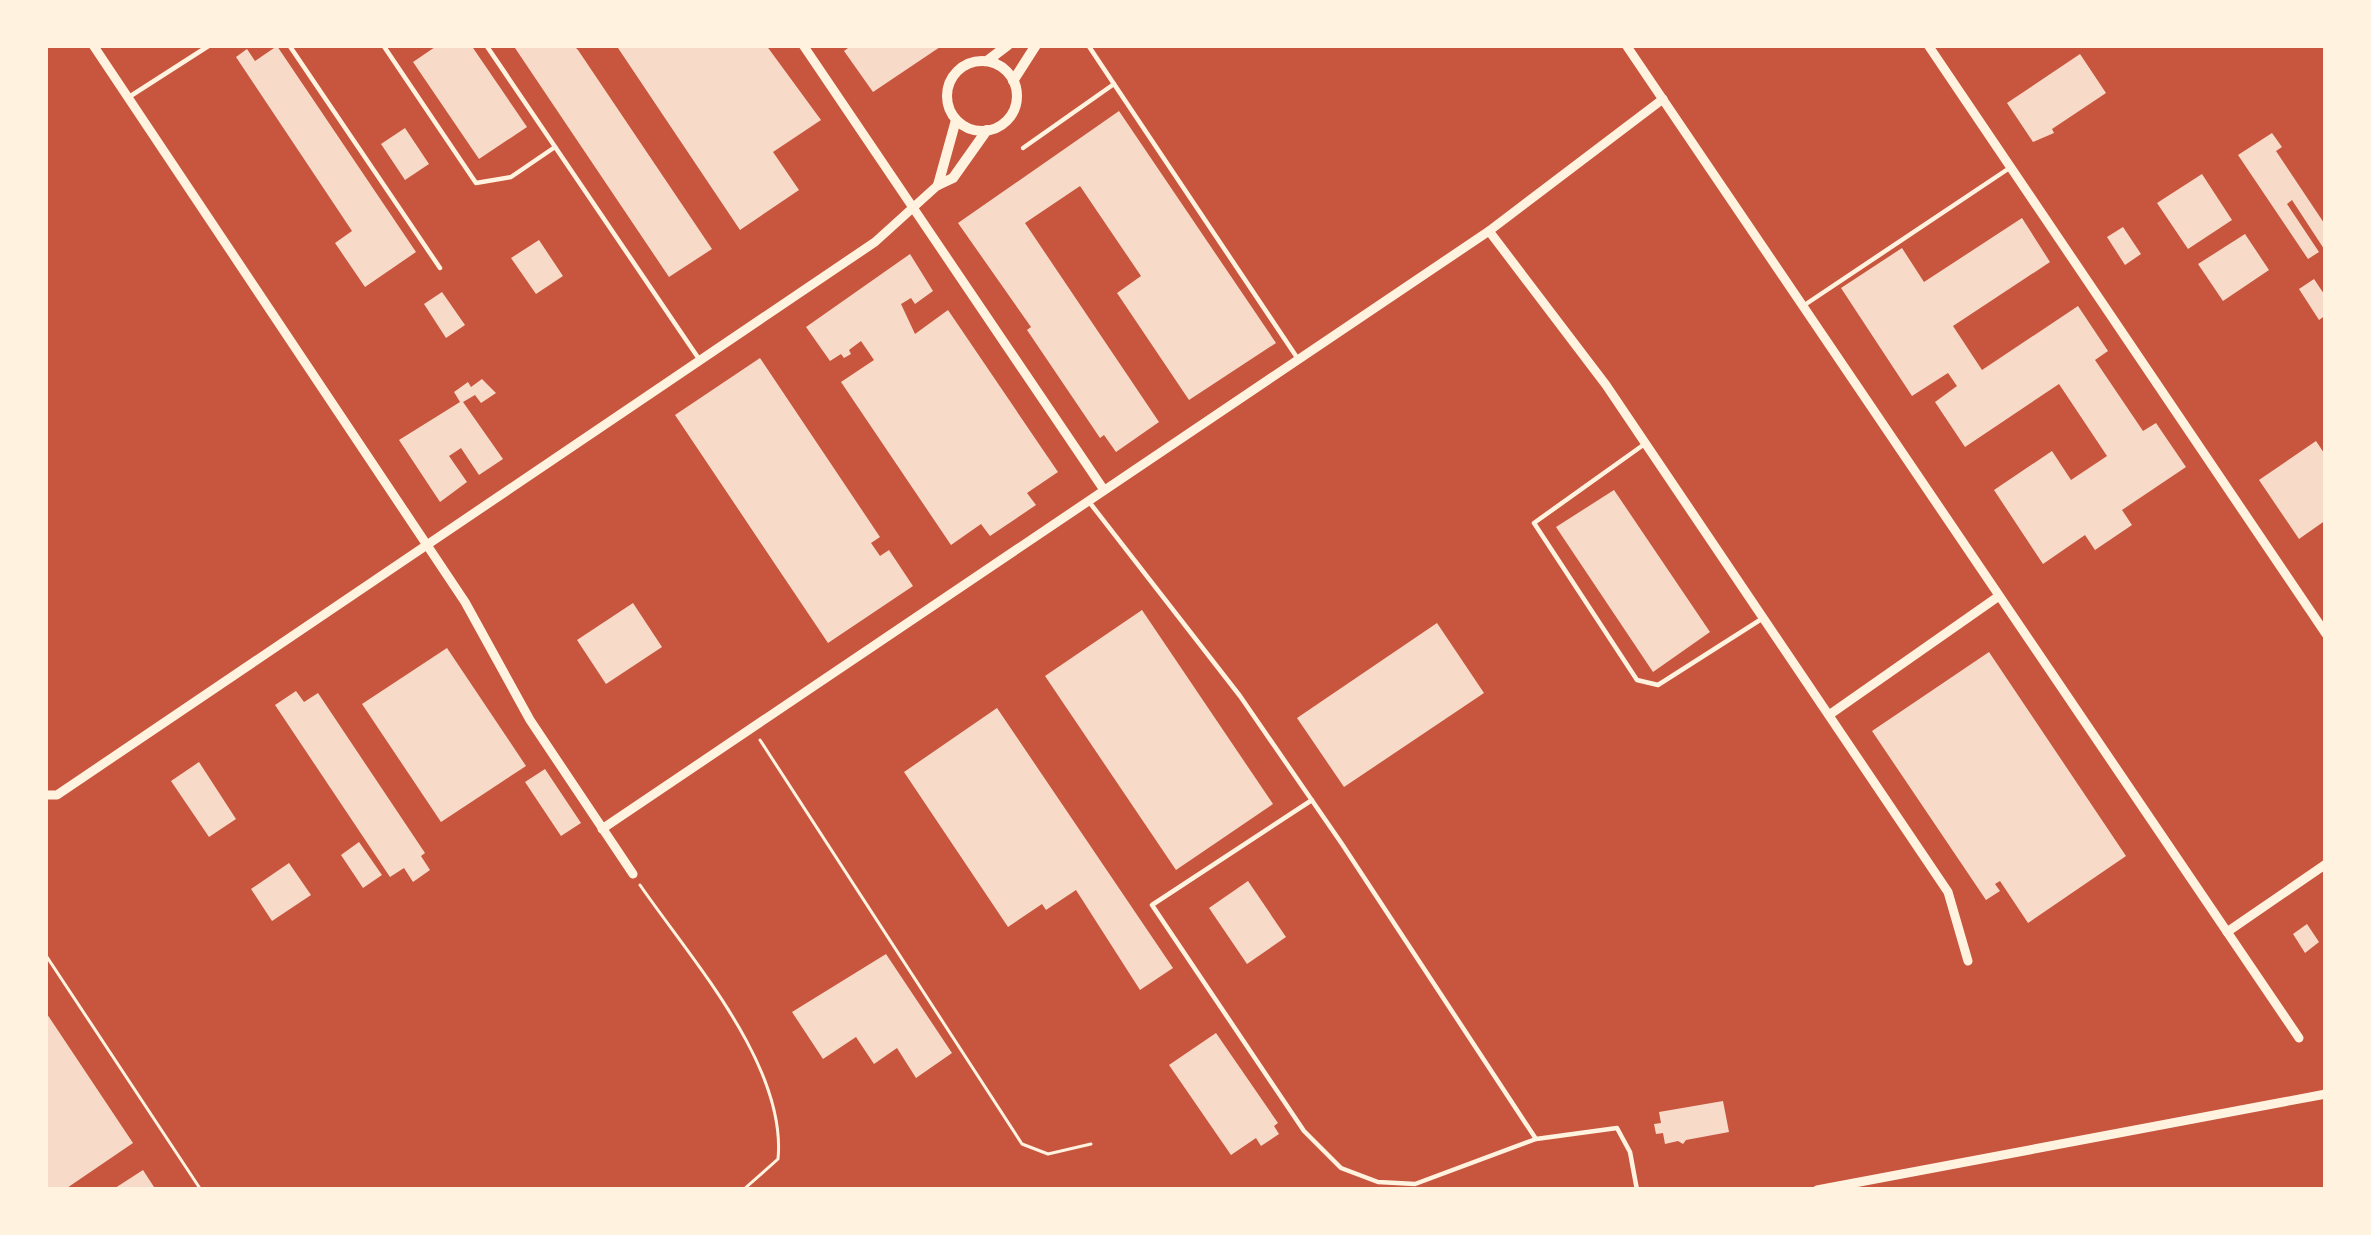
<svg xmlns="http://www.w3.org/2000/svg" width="2371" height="1235" font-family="Mulish,sans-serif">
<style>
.building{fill:#f7dbc8}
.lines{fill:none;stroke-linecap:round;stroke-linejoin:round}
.path{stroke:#fff3e0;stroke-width:3}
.service{stroke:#fff3e0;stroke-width:4.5}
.minor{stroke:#fff3e0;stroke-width:9}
.tertiary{stroke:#fff3e0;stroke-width:10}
</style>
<rect width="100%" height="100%" fill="#c8553d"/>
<g class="building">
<path d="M438,45h33l56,82 -48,32 -66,-97z"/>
<path d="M513,45h60l5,5 134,199 -43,28z"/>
<path d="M616,45h150l55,75 -48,32 26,38 -59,40z"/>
<path d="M852,45h91l-70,47 -29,-41z"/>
<path d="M277,46l139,206 -51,35 -30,-44 17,-12 -116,-174 11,-8 8,12z"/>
<path d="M2080,54l26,39 -54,36 2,4 -21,9 -26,-39z"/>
<path d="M1119,111l157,232 -87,57 -72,-107 24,-17 -61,-90 -55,37 134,199 -43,30 -12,-17 -4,3 -73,-108 4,-3 -73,-104z"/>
<path d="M405,128l24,36 -24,16 -24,-36z"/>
<path d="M2272,133l10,14 -6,4 50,75v26l-34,-52 -5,4 32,48 -11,7 -70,-104z"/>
<path d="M2202,174l30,46 -44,29 -31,-46z"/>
<path d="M2022,218l28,44 -97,64 29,44 96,-64 30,45 -13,9 48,71 13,-8 30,44 -64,43 10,15 -37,25 -10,-15 -42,29 -49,-74 58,-39 19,29 36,-24 -48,-72 -94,63 -30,-45 22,-16 -9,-13 -36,23 -71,-108 61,-40 22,34z"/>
<path d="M2123,227l18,27 -16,11 -18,-28z"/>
<path d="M2245,234l24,36 -46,31 -25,-37z"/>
<path d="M539,240l24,36 -27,18 -25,-36z"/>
<path d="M910,254l23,37 -18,13 -4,-6 -10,6 14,30 33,-24 110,162 -31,21 9,12 -46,31 -9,-12 -30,21 -110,-163 33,-22 -13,-19 -12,9 2,4 -7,4 -3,-4 -11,7 -24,-34z"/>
<path d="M2314,279l12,18v18l-7,5 -20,-31z"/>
<path d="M442,292l23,33 -19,13 -22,-34z"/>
<path d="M760,358l120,179 -9,6 9,13 9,-6 24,36 -85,57 -153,-228z"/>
<path d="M482,379l14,14 -15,10 -6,-8 -12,7 40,57 -24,16 -18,-27 -12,8 18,26 -27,20 -41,-62 61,-38 -6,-10 14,-10 3,5z"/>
<path d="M2316,441l10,15v64l-27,19 -40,-59z"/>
<path d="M1614,490l96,142 -57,40 -97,-145z"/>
<path d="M633,603l29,44 -56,37 -29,-44z"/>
<path d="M1142,610l131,194 -97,66 -131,-194z"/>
<path d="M1437,623l47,70 -140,94 -47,-69z"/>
<path d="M447,648l79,118 -85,56 -79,-118z"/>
<path d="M1989,652l137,204 -98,67 -28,-42 -5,3 5,7 -14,9 -114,-169z"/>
<path d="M296,691l8,11 14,-9 107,160 -4,3 9,14 -17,12 -9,-14 -14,9 -115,-172z"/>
<path d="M997,708l176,260 -33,22 -64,-100 -30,20 -4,-6 -34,23 -104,-155z"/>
<path d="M199,762l37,57 -27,18 -38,-56z"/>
<path d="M545,769l36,54 -20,13 -36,-54z"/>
<path d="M359,842l23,33 -19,13 -22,-33z"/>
<path d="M289,863l22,32 -39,26 -21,-32z"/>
<path d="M1248,881l38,56 -39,27 -38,-56z"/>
<path d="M2307,924l12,18 -14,11 -12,-19z"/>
<path d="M886,954l66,99 -36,25 -19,-30 -23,16 -18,-27 -33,22 -31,-47z"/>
<path d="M45,1011l88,132 -69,47h-19z"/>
<path d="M1216,1033l62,90 -4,3 5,8 -18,12 -5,-8 -25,17 -62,-90z"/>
<path d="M1723,1101l6,31 -43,8 -3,4 -5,-3 -13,3 -2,-11 -7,1 -2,-10 7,-1 -2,-11z"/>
<path d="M143,1170l11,17 -42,3z"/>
</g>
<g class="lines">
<g class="path">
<path d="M760,740l262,404 26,10 43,-10"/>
<path d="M640,885c51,74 147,181 138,274l-35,31"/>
<path d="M45,954l156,236"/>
</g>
<g class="service">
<path d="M289,45l151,223"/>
<path d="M383,45l93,138 35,-6 44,-30"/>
<path d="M486,45l213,314"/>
<path d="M1114,84l184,275"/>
<path d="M129,97l81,-52"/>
<path d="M1023,148l91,-64 -26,-39"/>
<path d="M1803,306l205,-137"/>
<path d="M1646,443l-112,80 103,157 21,5 102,-65"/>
<path d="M1090,503l150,193 102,148 194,295 -121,45 -37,-2 -37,-14 -37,-37 -152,-226 160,-105"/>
<path d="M1536,1139l81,-11 13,24 7,38"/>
</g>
<g class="minor">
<path d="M93,45l372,557 65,118 103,154"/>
<path d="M803,45l301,445"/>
<path d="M1626,45l673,993"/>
<path d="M1928,45l398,589"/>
<path d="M1489,231l117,154 342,507 20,69"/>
<path d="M1829,715l170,-119"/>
<path d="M45,795h12l818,-553 63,-57"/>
<path d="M602,829l887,-598 174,-132"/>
<path d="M2227,932l99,-68"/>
<path d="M1817,1190l509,-96"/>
</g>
<g class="tertiary">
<path d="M987,61l21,-16"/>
<circle cx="982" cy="96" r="35"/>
<path d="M1013,81l23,-36"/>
<path d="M938,185l15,-7 34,-48"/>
<path d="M938,185l18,-65"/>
</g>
</g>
<rect width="2371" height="1235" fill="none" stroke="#fff3e0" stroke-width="96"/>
</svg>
